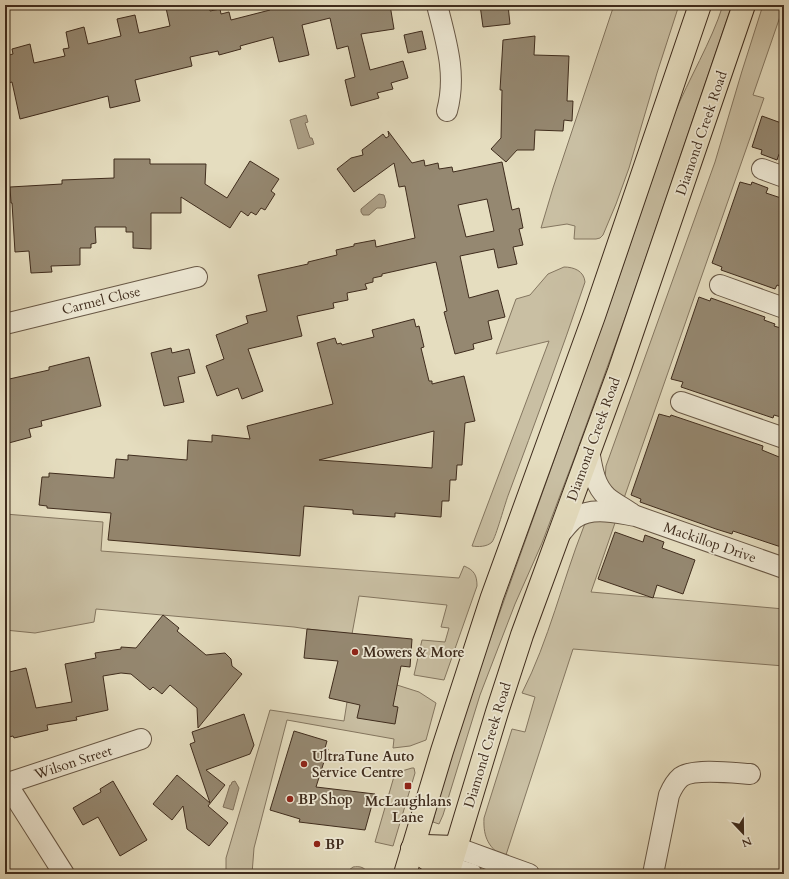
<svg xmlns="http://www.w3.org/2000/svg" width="789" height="879" font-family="Cardo,serif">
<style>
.green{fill:#c9bfa3;stroke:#847660}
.water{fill:#ada188;stroke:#81725d}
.building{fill:#958871;stroke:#3f2c1d;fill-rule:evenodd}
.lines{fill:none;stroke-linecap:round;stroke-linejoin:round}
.minor-casing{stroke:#685846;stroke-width:22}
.major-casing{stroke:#3f2c1d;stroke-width:24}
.minor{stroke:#eee9d5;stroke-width:20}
.major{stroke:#e5ddbf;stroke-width:22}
.poi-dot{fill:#8f2418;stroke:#eee9d5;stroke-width:1.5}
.labels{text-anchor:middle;stroke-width:3.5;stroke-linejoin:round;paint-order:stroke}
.street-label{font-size:14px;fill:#3f2c1d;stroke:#eee9d5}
.poi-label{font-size:14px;font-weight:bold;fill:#3f2c1d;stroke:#eee9d5;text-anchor:start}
</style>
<rect width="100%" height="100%" fill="#e5ddbf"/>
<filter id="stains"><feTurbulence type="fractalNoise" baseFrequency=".005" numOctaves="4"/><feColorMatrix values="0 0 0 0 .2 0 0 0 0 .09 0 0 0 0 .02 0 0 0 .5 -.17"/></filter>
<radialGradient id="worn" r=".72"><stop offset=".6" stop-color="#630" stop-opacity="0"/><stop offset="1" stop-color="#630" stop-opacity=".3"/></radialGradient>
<g class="green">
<path d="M614,5h65l-22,68 -28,95 -13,36 -13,31 -3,3 -4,1h-22l1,-13 -8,-2 -26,4 12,-40z"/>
<path d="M723,5h9l-103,302 -54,149 -33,87 -27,61 -35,91 -37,120 -4,9 -6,-2 7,-31 46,-140 128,-359 60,-177c15,-37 37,-72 49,-110z"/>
<path d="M763,5h21v3h-1l-30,87 11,3 -141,403 -18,-22 1,-13 109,-304 27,-91z"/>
<path d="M564,267c10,0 20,4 21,15 -24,71 -50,141 -76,211 -4,10 -13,44 -17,49 -5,5 -14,5 -20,4l77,-205 -53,13 20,-55 14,-4 18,-21z"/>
<path d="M5,514l98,8 -2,29 358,27 5,-12c10,4 13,9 13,20l-33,94 -30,-5 8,-35 23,2 4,-14 -8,-1 6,-22 -88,-9 -7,38 -45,-5 -13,-2 -198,-18 -2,13 -59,11 -30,-3z"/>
<path d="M616,520l-25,72 193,17v57l-211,-17 -68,209c-16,-10 -22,-20 -21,-40l28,-89 13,3 10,-35 -13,-4c27,-53 40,-111 62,-167l3,-4z"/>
<path d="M397,685l22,7 17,11 -10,37 -16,6 -17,2 1,-9 -107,-19 -33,128 -2,26h-26v-16l44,-148 74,11 3,-19z"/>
<path d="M412,768h2l1,5 -22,73 -18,-4 20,-69z"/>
<path d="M353,867c7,-1 12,0 15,7h-24z"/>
</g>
<g class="water">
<path d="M306,115l2,7 -3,1 5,15h2l2,6 -16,5 -8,-29z"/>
<path d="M379,194l5,1 2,7 -1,5 -3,1h-5l-8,7h-6l-2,-3v-3z"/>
<path d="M235,781l4,7 -6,22 -10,-3 7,-22h1l1,-3z"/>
</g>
<g class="building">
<path d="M177,5h32l1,6 10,-2 1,5 8,-2 2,8 39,-10 -1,-5h121l4,24 -33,5 9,36 33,-9 5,17 -17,5 2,6 -16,4 2,5 -28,8 -6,-26 10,-3 -7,-31 -11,3 -7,-31 -28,7 7,30 -30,7 -6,-25 -33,9 1,3 -22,6 -1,-4 -28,6 2,9 -57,14 5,21 -30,7 -2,-12 -88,23 -8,-37 -7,2v-28l8,-2 -1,-5 18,-5 4,19 31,-7 -2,-7 6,-1 -3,-16 18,-5 4,17 33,-8 -4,-17 18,-4 4,18 31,-7 -4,-18z"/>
<path d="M480,5h28l2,19 -27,3z"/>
<path d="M422,31l4,18 -18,4 -4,-18z"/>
<path d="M535,36l-1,19 35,1 -2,45h6l-1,20 -8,-1 -1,11 -28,-1 -1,20h-17l-11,12 -15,-13 10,-11 1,-48h-2l3,-50z"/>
<path d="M762,116l22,8v32l-5,-2 -2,6 -16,-6 1,-4 -10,-3z"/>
<path d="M388,131l24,32 12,-3 1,6 13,-3 1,6 13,-2 1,5 49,-10 10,48 7,-2 4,20 -4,1 4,16 -10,2 4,17 -19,4 -4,-19 -34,7 9,42 29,-8 7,27 -17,4 4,18 -19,5 1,5 -19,5 -11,-42 3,-1 -11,-49 -54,12v2l-9,2v4l-8,2 2,5 -20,4 1,7 -15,3 1,5 -37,8 5,20 -54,13 15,42 -21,8 -4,-11 -21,8 -11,-30 18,-7 -8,-24 32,-12 -2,-7 21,-5 -9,-36 50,-11v-2l29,-7 -1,-5 18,-4v-2l21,-4 1,7 39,-9 -10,-52 -6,1 -5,-24 -40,29 -17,-23 14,-11 12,-3 -1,-5 21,-16 3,4 3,-2zM487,199l7,32 -28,6 -8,-32z"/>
<path d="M114,159h36v5h56l-1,20 22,14 23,-37 29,18 -8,12 4,3 -10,16 -4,-2 -5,7 -5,-3 -3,4 -7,-5 -11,17 -49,-31v16h-30v36l-18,-1v-16h-7v-5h-31l1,16 -5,1v4h-11v17l-29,1 1,6 -21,1 -2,-22 -14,1 -3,-49h-1l-1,-16 52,-3v-4l52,-2z"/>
<path d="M740,182l11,3 1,-3 16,6 -2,5 18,6v89l-7,-3 -2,4 -54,-19 1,-3 -10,-4z"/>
<path d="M699,297l11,4 1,-3 54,19 -1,3 11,4 -1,2 10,3v89l-10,-3 -1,3 -92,-31 2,-5 -12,-3z"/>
<path d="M414,319l2,8 3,-1 5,21 -3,1 8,33h3v3l32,-8 11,45 -10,2 -3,42h-5l-1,15h-6l-1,21h-7l-1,16 -46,-4v4l-42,-3v-4l-49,-4 -4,50 -192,-16 3,-27 -64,-5v-2l-8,-1 3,-28h7v-4l65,5 2,-19 12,1v-5l59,5 1,-20 24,2v-7l38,4 -3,-13 86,-22 -16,-61 18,-5 2,6 4,-1 1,2 32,-8 -2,-7zM434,431l-2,37 -113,-8z"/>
<path d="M171,348l1,5 17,-4 6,24 -17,4 6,25 -20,4 -13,-53z"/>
<path d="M89,357l12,49 -60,15 1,5 -13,3 2,8 -26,7v-64l44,-10v-3z"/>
<path d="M659,414l11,3 1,-2 92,31 -1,4 22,9v89l-51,-17 -1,3 -16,-5 -76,-27 1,-3 -10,-4z"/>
<path d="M615,532l28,10 2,-7 19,7 -2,6 33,12 -12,34 -26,-9 -4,13 -55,-19z"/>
<path d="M163,615l16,13 -2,3 29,24 19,-2 6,6 1,7 10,8 -44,54 -1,-20 -27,-23 -8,9 -9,-7 -3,3 -19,-16 -10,-1 -18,3 5,34 -32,7 1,3 -30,5 1,5 -34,8 -1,-2 -8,2v-65l21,-5 10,40 36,-6 -7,-38 31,-6 -1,-5 26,-4v-2l15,1z"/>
<path d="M307,629l105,10 -2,28 -9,-1 -8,40 5,1 -3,17 -38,-6 3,-13 -31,-7 9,-37 -34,-3z"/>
<path d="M244,714l10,31 -4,9 -44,16 19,15 -17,21 20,17 -19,23 -22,-17 -4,-23 -11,14 -19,-16 24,-29 33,28 -20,-59 5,-2 -3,-10z"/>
<path d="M294,731l33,10 -2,7 3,1 -12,38 59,7 -10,36 -66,-8 1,-3 -30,-9z"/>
<path d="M113,781l34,59 -27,16 -22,-39 -15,8 -10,-17 28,-16 -1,-3z"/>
</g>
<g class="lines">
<defs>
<g id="minor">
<path d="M437,5c9,36 20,69 10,106"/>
<path d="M762,169l22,8"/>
<path d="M720,285l64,23"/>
<path d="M5,324l192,-47"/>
<path d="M681,402l103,36"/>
<path d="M589,450c3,17 5,35 18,47 7,6 17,11 24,16"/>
<path d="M558,536c6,-6 11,-14 17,-18 17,-12 42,-5 61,-2l148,52"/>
<path d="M5,784l136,-45"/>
<path d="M7,784l57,90"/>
<path d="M455,847l74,27"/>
<path d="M450,867l22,7"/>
<path d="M653,874l16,-79c3,-7 6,-13 12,-18 13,-9 53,-4 69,-3"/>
</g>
<g id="major">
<path d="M412,849l13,-3 30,1"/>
<path d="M412,849l21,14 17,4"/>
<path d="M405,874l37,-123 50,-154 102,-281 106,-311"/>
<path d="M448,874l49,-162 25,-77 97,-264 125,-366"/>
</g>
</defs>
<use href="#minor" class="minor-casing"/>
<use href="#major" class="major-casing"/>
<use href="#minor" class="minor"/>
<use href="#major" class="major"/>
</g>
<g class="poi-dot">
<circle cx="355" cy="652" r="4"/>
<circle cx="304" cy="764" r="4"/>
<rect x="404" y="782" width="8" height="8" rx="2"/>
<circle cx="290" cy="799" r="4"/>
<circle cx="317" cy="844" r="4"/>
</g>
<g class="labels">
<g class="street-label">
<text transform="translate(701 133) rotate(-71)" y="5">Diamond Creek Road</text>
<text transform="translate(101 300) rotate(-14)" y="5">Carmel Close</text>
<text transform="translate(593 439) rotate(-70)" y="5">Diamond Creek Road</text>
<text transform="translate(710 542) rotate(19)" y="5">Mackillop Drive</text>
<text transform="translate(487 745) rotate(-73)" y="5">Diamond Creek Road</text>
<text transform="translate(73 762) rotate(-18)" y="5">Wilson Street</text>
</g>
<g class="poi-label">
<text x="363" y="657">Mowers &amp; More</text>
<text x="312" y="761">UltraTune Auto<tspan x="312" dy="16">Service Centre</tspan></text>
<text x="298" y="804">BP Shop</text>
<text x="408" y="806" text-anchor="middle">McLaughlans<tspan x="408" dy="16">Lane</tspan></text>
<text x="325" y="849">BP</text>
</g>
</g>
<rect width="789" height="879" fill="none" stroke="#e5ddbf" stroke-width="20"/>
<rect x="6" y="6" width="777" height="867" fill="none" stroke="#3f2c1d" stroke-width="2"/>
<rect x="10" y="10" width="769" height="859" fill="none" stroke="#3f2c1d"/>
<g transform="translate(743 833) rotate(158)" stroke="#eee9d5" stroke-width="3" paint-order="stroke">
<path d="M0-3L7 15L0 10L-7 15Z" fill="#3f2c1d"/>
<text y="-6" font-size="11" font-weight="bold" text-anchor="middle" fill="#3f2c1d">N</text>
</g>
<rect width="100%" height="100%" filter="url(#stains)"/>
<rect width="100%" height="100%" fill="url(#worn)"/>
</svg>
